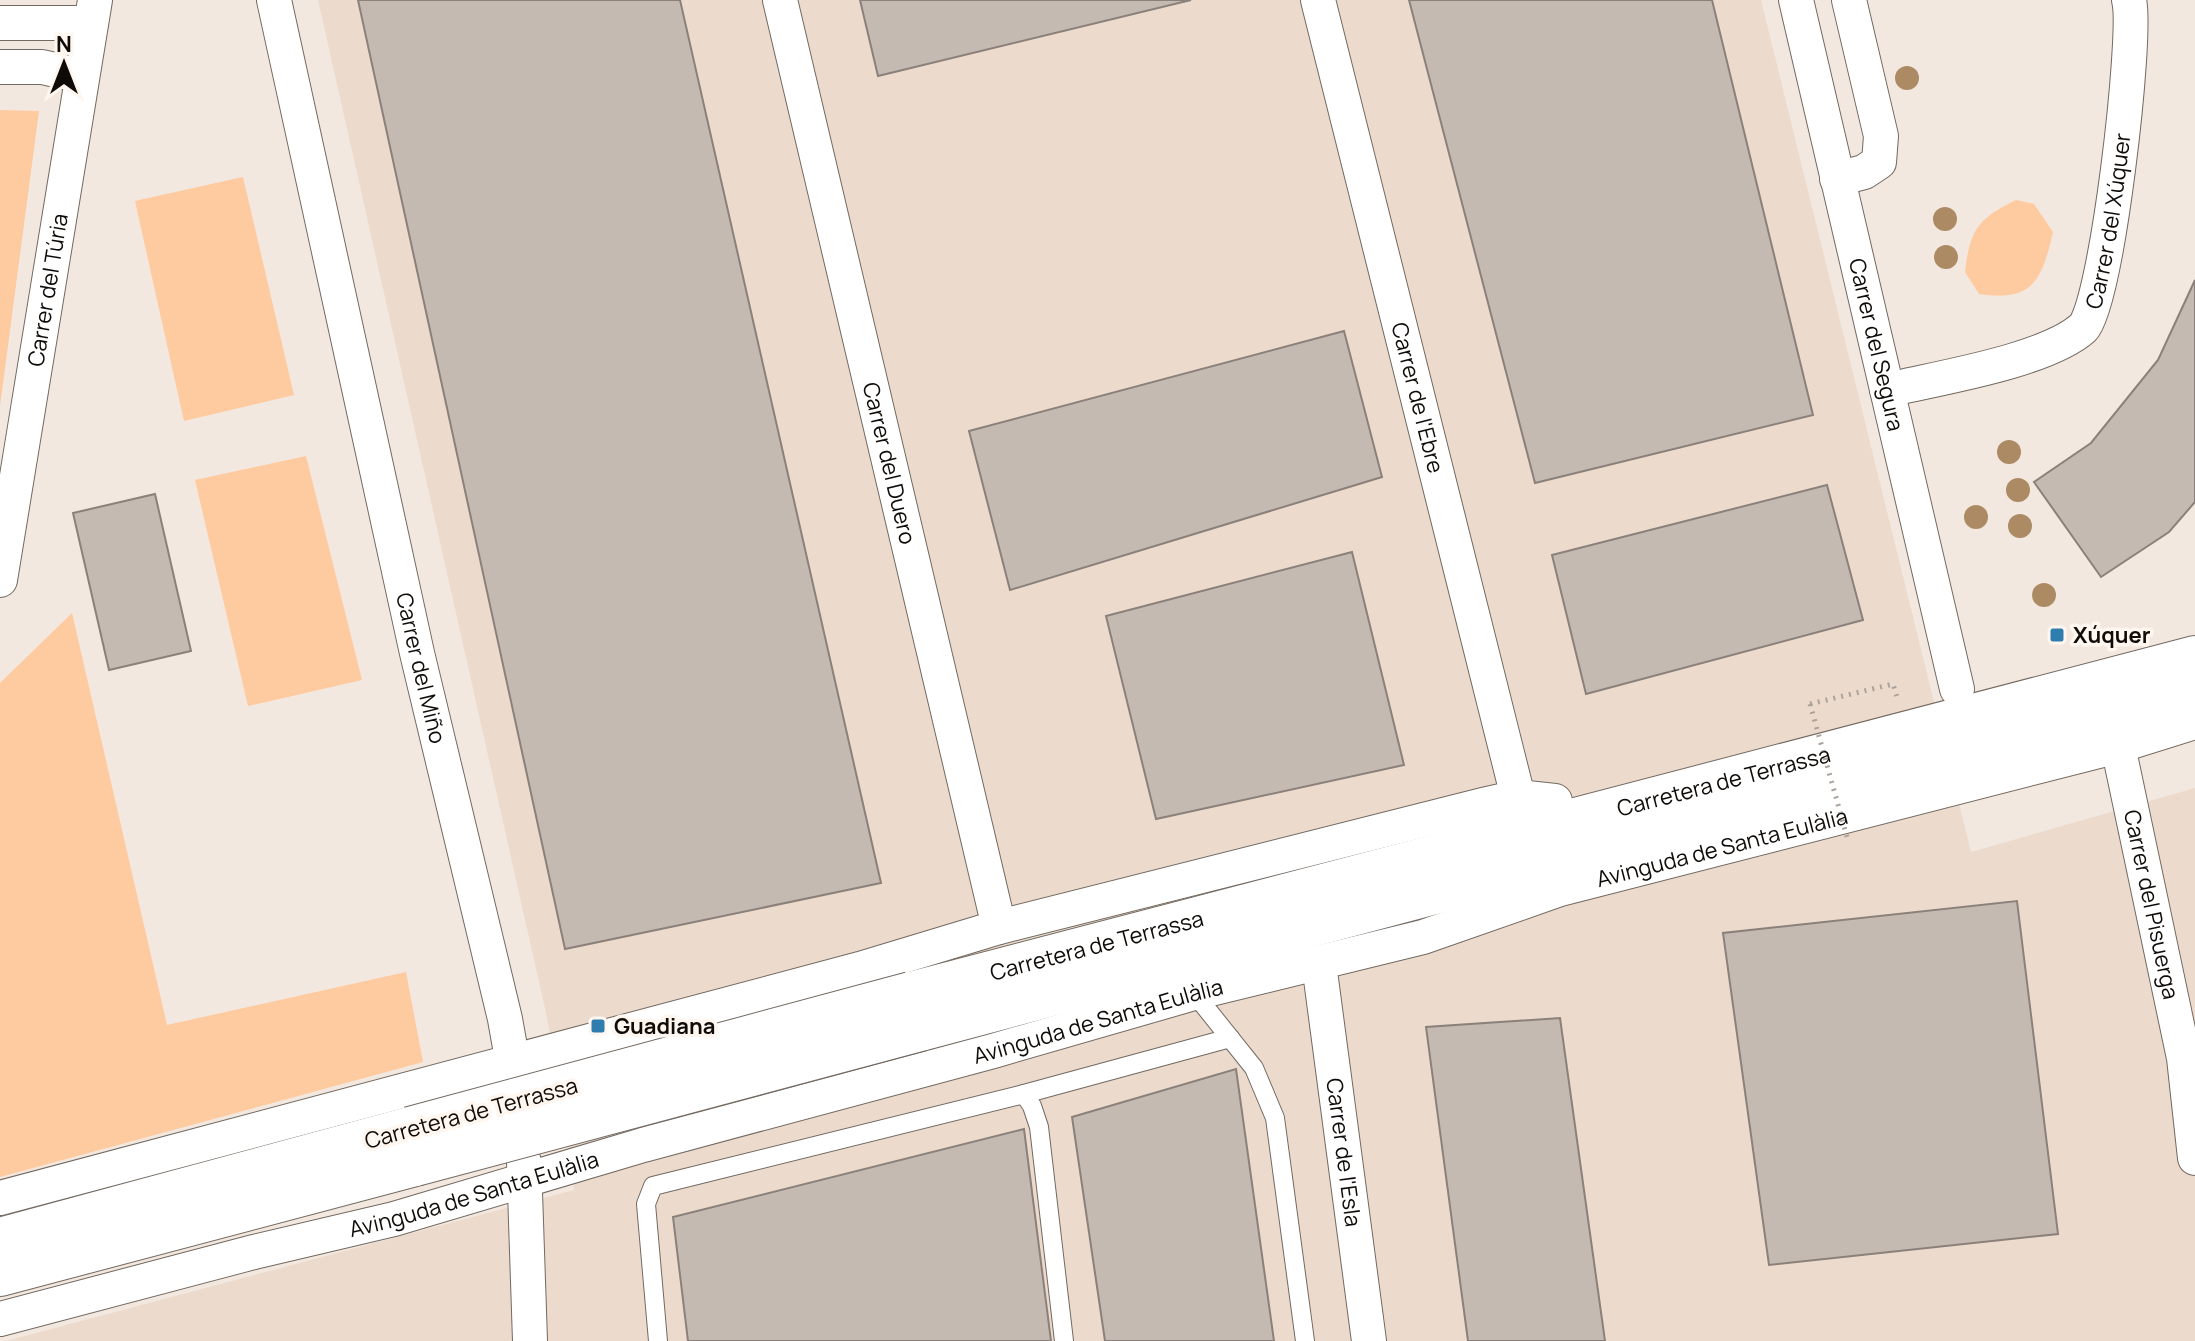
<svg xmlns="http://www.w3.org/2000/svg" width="2195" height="1341" font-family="Manrope,sans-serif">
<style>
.built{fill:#ecdbcd}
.green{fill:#feca9f}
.building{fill:#c5bab2;stroke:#8b817a;stroke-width:2}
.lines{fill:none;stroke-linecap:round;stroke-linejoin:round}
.service-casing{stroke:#726961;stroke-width:20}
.minor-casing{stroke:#726961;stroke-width:36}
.primary-casing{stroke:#726961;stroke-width:46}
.path{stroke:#aca39c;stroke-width:5;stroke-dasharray:2 6;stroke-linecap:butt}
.service{stroke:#fff;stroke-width:18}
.minor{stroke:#fff;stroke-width:34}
.primary{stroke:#fff;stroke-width:44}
.primary-bridge-casing{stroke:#726961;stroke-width:46;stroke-linecap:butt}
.path-bridge{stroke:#aca39c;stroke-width:5;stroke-dasharray:2 6;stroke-linecap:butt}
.primary-bridge{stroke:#fff;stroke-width:44}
.tree{fill:#ac8a64}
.poi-dot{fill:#2e7daf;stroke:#fff6ef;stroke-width:3}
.labels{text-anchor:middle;stroke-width:7;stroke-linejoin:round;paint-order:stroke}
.street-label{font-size:22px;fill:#0e0b08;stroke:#fff6ef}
.poi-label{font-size:22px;font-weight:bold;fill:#0e0b08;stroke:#fff6ef;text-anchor:start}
</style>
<rect width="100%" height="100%" fill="#f3e8df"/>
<path class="built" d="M318,0h1443l210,852 224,-64v553h-2189l568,-151 -26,-168z"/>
<g class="green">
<path d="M0,110l39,1 -39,295z"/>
<path d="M243,177l51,218 -110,26 -49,-220z"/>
<path d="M2016,200l18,4 19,28c-11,48 -20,70 -74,62l-14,-22c5,-42 12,-53 51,-72z"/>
<path d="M306,456l56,224 -114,26 -53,-226z"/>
<path d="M72,613l95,412 239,-53 17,90 -423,115v-494z"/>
</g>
<g class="building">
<path d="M358,0h322l201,883 -316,66z"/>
<path d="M860,0h331l-313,76z"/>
<path d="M1409,0h303l101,415 -278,68z"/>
<path d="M2195,280v222l-26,30 -68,45 -67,-95 57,-39 67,-83z"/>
<path d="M1344,331l38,146 -372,113 -41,-159z"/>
<path d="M1827,485l36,135 -277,74 -34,-139z"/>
<path d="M155,494l36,157 -82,19 -36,-157z"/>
<path d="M1352,552l52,213 -248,54 -50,-203z"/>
<path d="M2017,901l41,333 -289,31 -46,-332z"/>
<path d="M1560,1018l45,323h-137l-42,-314z"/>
<path d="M1236,1069l38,272h-169l-33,-224z"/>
<path d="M1024,1129l27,212h-363l-15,-124z"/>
</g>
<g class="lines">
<defs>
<g id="service">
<path d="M1194,993l60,75 21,50 30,223"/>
<path d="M1024,1094l206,-56"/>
<path d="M658,1341l-12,-137 7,-18 371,-92 8,12 7,21 25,214"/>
</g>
<g id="minor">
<path id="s1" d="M274,0l143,653 88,366 11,62"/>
<path id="s2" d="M780,0l219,927"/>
<path id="s3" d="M1318,0l200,797"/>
<path id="s4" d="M1796,0l161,689"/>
<path d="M0,23h91"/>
<path d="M0,67h42l40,9"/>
<path d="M1837,179l27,-7 15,-10 2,-26 -32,-136"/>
<path id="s5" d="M1887,390c51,-12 159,-29 196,-62 23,-20 55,-293 46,-328"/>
<path id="s6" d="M0,580l95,-580"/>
<path id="s7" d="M2118,746l66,312 11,100"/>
<path id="s8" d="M1319,964l50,377"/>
<path d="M524,1162l6,179"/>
<path d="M0,1198l860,-229 139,-42 488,-123 31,-7 37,4"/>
<path id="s9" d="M0,1319l254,-67 140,-33 249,-74 350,-94 201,-58 229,-56 137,-48 558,-143 77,-24"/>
</g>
<g id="primary">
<path id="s10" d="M911,994l1284,-336"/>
<path d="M920,1029l1273,-339"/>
<path d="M0,1240l410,-111"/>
<path d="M0,1274l415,-110"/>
</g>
</defs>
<use href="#service" class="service-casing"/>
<use href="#minor" class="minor-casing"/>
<use href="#primary" class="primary-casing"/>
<path class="path" d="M1810,704l83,-20 4,13"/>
<use href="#service" class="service"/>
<use href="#minor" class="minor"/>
<use href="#primary" class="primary"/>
<defs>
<g id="primary-bridge">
<path d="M410,1129l501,-135"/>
<path d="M415,1164l505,-135"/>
</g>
</defs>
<use href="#primary-bridge" class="primary-bridge-casing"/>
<path class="path-bridge" d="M1810,704l37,133"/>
<use href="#primary-bridge" class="primary-bridge"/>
</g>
<g class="tree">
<circle cx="1907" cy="78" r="12"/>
<circle cx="1945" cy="219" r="12"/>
<circle cx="1946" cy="257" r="12"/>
<circle cx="2009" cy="452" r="12"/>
<circle cx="2018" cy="490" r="12"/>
<circle cx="1976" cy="517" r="12"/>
<circle cx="2020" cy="526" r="12"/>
<circle cx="2044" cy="595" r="12"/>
</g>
<g class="poi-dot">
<rect x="2049" y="627" width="16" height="16" rx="4"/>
<rect x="590" y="1018" width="16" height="16" rx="4"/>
</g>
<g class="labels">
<g class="street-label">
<text dy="8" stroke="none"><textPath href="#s5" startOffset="318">Carrer del Xúquer</textPath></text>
<text dy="8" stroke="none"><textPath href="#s6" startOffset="294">Carrer del Túria</textPath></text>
<text dy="8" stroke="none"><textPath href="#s4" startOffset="354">Carrer del Segura</textPath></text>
<text dy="8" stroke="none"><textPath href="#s3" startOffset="410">Carrer de l'Ebre</textPath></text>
<text dy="8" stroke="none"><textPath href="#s2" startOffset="476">Carrer del Duero</textPath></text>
<text dy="8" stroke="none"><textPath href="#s1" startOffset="684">Carrer del Miño</textPath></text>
<text dy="8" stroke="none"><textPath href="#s10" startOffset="840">Carretera de Terrassa</textPath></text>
<text dy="8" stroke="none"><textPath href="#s9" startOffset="1786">Avinguda de Santa Eulàlia</textPath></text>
<text dy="8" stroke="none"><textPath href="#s7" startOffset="162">Carrer del Pisuerga</textPath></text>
<text dy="8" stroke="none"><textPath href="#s10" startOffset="192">Carretera de Terrassa</textPath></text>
<text dy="8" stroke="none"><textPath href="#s9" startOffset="1138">Avinguda de Santa Eulàlia</textPath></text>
<text transform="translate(471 1113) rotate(-15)" y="8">Carretera de Terrassa</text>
<text dy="8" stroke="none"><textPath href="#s8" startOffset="190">Carrer de l'Esla</textPath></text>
<text dy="8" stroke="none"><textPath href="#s9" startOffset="490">Avinguda de Santa Eulàlia</textPath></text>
</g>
<g class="poi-label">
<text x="2073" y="643">Xúquer</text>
<text x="614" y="1034">Guadiana</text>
</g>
</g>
<g transform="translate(64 64)" stroke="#fff6ef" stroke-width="6" paint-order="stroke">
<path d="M0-6L14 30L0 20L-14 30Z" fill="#0e0b08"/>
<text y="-12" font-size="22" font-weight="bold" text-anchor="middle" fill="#0e0b08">N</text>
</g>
</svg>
